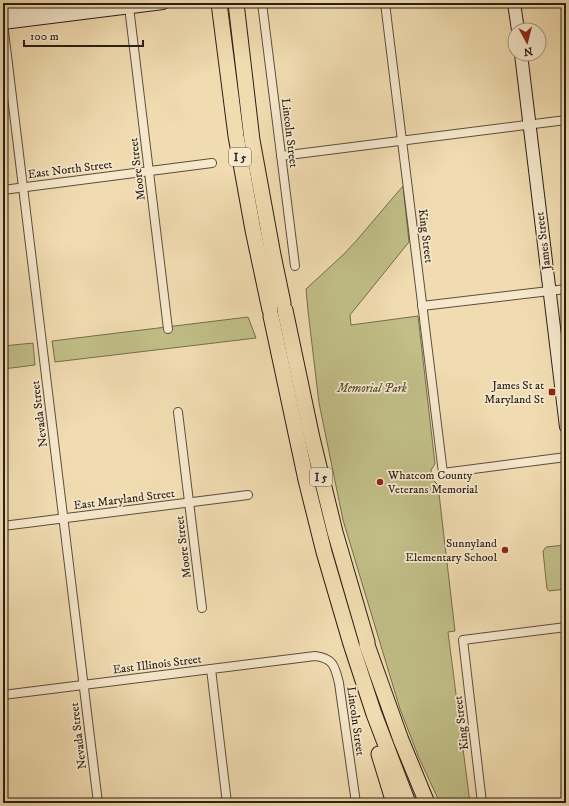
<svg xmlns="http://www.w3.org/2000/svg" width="569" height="806" font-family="'IM FELL DW Pica',serif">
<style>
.green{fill:#c1be87;stroke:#766e4e}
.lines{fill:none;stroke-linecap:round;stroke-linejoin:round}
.street-casing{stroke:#5c4e3d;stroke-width:10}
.secondary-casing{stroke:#2a1f16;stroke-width:14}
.highway-casing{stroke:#2a1f16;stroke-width:17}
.street{stroke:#f6e8cc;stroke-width:8}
.secondary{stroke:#f6e8cc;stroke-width:12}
.highway{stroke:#f1dcb1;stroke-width:15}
.poi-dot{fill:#8f2418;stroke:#f6e8cc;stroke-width:1.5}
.labels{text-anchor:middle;stroke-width:3.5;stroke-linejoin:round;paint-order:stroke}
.shield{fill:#f6e8cc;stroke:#675b4d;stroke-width:1}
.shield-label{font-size:11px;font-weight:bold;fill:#2a1f16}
.street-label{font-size:12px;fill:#2a1f16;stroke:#f6e8cc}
.poi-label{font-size:12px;fill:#2a1f16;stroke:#f6e8cc;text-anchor:end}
.park-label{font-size:12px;font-style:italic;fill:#574f38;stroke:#f6e8cc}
</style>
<rect width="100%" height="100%" fill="#f1dcb1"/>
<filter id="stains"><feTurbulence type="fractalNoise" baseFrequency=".005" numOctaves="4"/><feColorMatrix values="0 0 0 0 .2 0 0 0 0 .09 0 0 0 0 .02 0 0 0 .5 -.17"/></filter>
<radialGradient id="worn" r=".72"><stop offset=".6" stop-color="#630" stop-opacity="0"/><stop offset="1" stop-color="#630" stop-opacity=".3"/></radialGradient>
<g class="green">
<path d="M403,186l6,56 -59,73 1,10 67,-9 17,148 -4,6 1,9 6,6 17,146 -7,1 22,171h-30l-21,-45 -19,-49 -57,-189 -24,-117 -11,-92 -2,-22 38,-35 13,-14z"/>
<path d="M248,317l8,21 -201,24 -3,-21z"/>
<path d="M33,343l2,22 -32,4v-23z"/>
<path d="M565,545l1,11v33l-17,2 -2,-2 -4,-38 3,-4z"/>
</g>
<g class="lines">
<defs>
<g id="street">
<path d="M262,3l33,263"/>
<path d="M385,3l58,470 123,-16"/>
<path d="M129,7l39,322"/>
<path d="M3,23l95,780"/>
<path d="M281,156l285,-36"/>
<path d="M3,190l209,-27"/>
<path d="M422,306l144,-17"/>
<path d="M178,412l24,196"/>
<path d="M3,526l245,-31"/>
<path d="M211,669l16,134"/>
<path d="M3,695l312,-39c18,2 20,10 24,27l17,120"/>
<path d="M482,803l-19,-163 103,-13"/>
</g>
<g id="secondary">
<path d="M514,3l4,27"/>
<path d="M3,12l73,-9"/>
<path d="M3,23l160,-20"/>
<path d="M521,54l45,373"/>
</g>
<g id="highway">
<path d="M219,3l17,133 17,94 17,80"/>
<path d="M236,3l16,137 21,115 10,48"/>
<path d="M285,310l27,128 23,94 32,110"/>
<path d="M271,316l35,164 18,72 27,92"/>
<path d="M367,645l34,95 26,63"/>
<path d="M352,647l22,67 34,89"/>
<path d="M379,754l15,49"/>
</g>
</defs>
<use href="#street" class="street-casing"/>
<use href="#secondary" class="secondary-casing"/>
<use href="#highway" class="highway-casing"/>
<use href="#street" class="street"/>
<use href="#secondary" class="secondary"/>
<use href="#highway" class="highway"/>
</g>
<g class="poi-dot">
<rect x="548" y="388" width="8" height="8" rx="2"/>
<circle cx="380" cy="482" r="4"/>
<circle cx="505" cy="550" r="4"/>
</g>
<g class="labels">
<g class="shield">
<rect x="229" y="148" width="22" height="18" rx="3"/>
<rect x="310" y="468" width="22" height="18" rx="3"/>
</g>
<g class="shield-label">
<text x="240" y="161">I 5</text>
<text x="321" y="481">I 5</text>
</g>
<g class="street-label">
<text transform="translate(290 133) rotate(83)" y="4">Lincoln Street</text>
<text transform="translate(70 169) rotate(-7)" y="4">East North Street</text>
<text transform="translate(137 169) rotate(-97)" y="4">Moore Street</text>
<text transform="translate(426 236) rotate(83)" y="4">King Street</text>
<text transform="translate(543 241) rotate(-97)" y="4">James Street</text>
<text transform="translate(39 414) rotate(-97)" y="4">Nevada Street</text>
<text transform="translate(124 499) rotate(-7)" y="4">East Maryland Street</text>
<text transform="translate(183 547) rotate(-97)" y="4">Moore Street</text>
<text transform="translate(157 664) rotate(-7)" y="4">East Illinois Street</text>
<text transform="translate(356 721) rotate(82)" y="4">Lincoln Street</text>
<text transform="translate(461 723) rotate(-97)" y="4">King Street</text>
<text transform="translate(78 736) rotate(-97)" y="4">Nevada Street</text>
</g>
<g class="poi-label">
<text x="544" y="389">James St at<tspan x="544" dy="14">Maryland St</tspan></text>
<text x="388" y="479" text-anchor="start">Whatcom County<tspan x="388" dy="14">Veterans Memorial</tspan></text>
<text x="497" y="547">Sunnyland<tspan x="497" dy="14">Elementary School</tspan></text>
</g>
<g class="park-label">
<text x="372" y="392">Memorial Park</text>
</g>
</g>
<rect width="569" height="806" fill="none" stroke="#f1dcb1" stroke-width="16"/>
<rect x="4" y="4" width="561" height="798" fill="none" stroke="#2a1f16" stroke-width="2"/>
<rect x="8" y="8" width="553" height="790" fill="none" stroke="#2a1f16"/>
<g transform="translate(527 42) rotate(173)"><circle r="19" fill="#f6e8cc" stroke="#a49883"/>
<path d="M0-3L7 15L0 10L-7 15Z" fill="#8f2418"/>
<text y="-6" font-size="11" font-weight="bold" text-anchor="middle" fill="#2a1f16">N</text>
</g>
<path d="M24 40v6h119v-6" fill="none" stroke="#2a1f16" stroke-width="2"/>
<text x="30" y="40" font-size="12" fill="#2a1f16" stroke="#f6e8cc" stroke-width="3" paint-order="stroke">100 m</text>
<rect width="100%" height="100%" filter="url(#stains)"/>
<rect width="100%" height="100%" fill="url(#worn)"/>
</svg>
